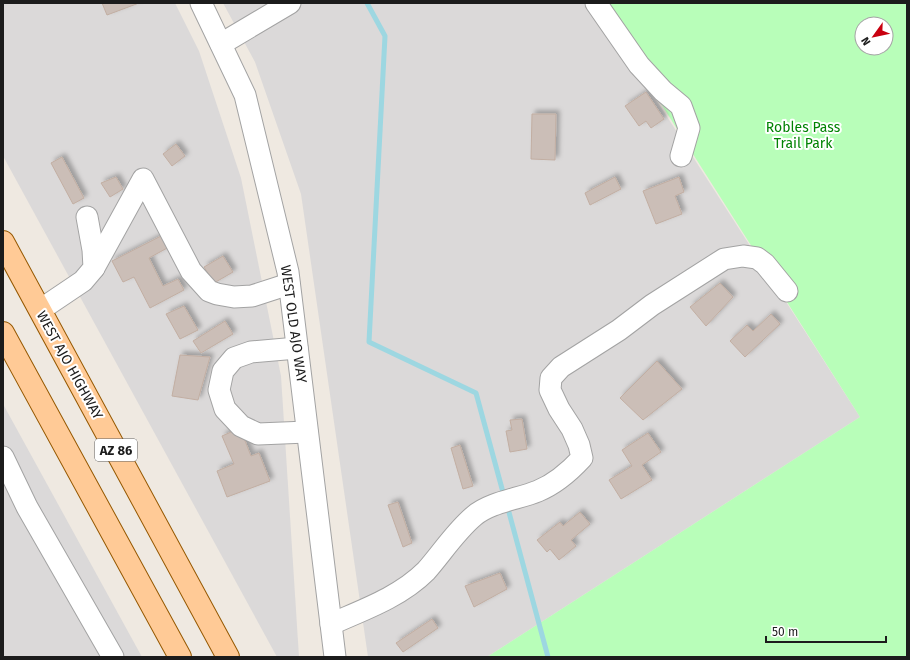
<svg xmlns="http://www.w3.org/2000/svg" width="910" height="660" font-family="'Fira Sans',sans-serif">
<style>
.residential{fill:#dbd9d9}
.park{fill:#b8feb9;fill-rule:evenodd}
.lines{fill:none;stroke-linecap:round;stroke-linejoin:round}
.stream{stroke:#9dd7e1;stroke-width:5}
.building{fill:#cbbeb7;stroke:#c2aea2;filter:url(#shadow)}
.minor-casing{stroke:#a3a3a3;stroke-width:23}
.major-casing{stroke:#955800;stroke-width:24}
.minor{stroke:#fff;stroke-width:21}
.major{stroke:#ffca96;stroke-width:22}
.labels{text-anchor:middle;stroke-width:4;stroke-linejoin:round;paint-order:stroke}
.shield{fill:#fff;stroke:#606060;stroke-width:1}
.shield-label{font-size:13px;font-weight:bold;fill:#1c1c1c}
.park-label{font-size:14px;fill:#018303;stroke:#fff}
.street-label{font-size:14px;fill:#1c1c1c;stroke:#fff}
</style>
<defs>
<filter id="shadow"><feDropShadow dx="3.5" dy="-3.5" stdDeviation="2" flood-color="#0004"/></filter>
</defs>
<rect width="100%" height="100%" fill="#efe9e1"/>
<g class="residential">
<path d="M3,3h172l24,48 42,127 40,198 18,281h-22l-274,-501z"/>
<path d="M223,3h371l266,414 -373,240h-119l-67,-463 -46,-132z"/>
<path d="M3,404l139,253h-139z"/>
</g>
<path class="park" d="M597,3h310v654h-420l373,-240zM862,24h24v24h-24z"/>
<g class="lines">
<g class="stream">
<path d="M367,3l18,33 -16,306 107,51 28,103"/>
<path d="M507,505l41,152"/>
</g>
</g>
<g class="building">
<path d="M102,3h37l-32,12z"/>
<path d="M646,92l18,27 -13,9 -5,-7 -7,5 -14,-20z"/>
<path d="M532,114h24l-1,46 -24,-1z"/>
<path d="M176,144l9,12 -13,10 -9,-12z"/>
<path d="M62,157l22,41 -11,6 -22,-41z"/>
<path d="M116,177l7,12 -13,8 -9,-14z"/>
<path d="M615,177l6,12 -31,16 -5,-12z"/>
<path d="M679,177l5,15 -9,4 7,18 -26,10 -13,-33z"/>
<path d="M163,235l6,12 -20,11 14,28 15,-7 6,11 -34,18 -16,-31 -11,5 -11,-21z"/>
<path d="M223,256l10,16 -19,11 -10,-16z"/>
<path d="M720,283l13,14 -27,29 -16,-19z"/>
<path d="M184,306l14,24 -18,9 -14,-25z"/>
<path d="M771,314l9,10 -35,33 -15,-16 17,-16 6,6z"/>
<path d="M225,321l8,13 -32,19 -8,-12z"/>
<path d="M180,355l30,2 -12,43 -26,-4z"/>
<path d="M657,361l25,28 -39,31 -23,-22z"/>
<path d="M522,419l5,30 -17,3 -4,-21 6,-1 -2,-10z"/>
<path d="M240,428l11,28 8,-3 11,28 -43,16 -10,-26 17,-7 -12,-28z"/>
<path d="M648,433l13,19 -19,13 10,15 -31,19 -12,-19 23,-14 -10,-16z"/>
<path d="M460,445l13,41 -10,3 -12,-41z"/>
<path d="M398,502l14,41 -9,4 -15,-42z"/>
<path d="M580,512l10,12 -19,16 5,6 -17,14 -9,-11 -3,3 -10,-12 23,-18 3,4z"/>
<path d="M500,573l7,16 -33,18 -9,-21z"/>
<path d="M432,619l6,9 -35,24 -7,-9z"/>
</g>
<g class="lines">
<defs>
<g id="minor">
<path d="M201,3l44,92 43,177 47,385"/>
<path d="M596,3l43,62 24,26 18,15 8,22 -8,28"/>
<path d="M221,44l69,-41"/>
<path d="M94,268l49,-89 48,92 18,20 8,3 17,3 18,-1 37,-12"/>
<path d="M40,310l43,-29 11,-13 -1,-18 -6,-33"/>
<path d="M297,348l-46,4 -17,6 -11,13 -4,19 6,19 16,17 17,8 49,-2"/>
<path d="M3,457l24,50 86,150"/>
<path d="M331,624c32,-14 69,-27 95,-53 16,-18 29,-39 48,-55 16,-14 45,-17 64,-25 17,-7 32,-20 44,-33l-3,-13 -7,-16 -13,-20 -9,-19 1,-12 10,-11 58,-37 33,-25 72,-46 19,-3 14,2 8,6 22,27"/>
</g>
<g id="major">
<path d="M3,242l225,415"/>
<path d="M3,333l177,324"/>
</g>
</defs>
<use href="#minor" class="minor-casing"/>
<use href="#major" class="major-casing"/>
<use href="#minor" class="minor"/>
<use href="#major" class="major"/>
</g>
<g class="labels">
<rect class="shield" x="95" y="439" width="42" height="22" rx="3"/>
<g class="shield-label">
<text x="116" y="455">AZ 86</text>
</g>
<g class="park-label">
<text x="803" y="132">Robles Pass<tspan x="803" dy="16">Trail Park</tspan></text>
</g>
<g class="street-label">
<text transform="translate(294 324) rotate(82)" y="5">WEST OLD AJO WAY</text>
<text transform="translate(70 365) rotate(61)" y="5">WEST AJO HIGHWAY</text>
</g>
</g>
<rect width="910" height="660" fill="none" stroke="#1c1c1c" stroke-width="8"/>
<g transform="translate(874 36) rotate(237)"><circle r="19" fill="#ffffff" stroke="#a4a4a4"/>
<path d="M0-3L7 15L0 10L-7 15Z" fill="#c9000f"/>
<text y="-6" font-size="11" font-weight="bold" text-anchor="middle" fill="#1c1c1c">N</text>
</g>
<path d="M766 636v6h120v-6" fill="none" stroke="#1c1c1c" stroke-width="2"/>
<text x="772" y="636" font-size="12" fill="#1c1c1c" stroke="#ffffff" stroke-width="3" paint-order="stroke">50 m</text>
</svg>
